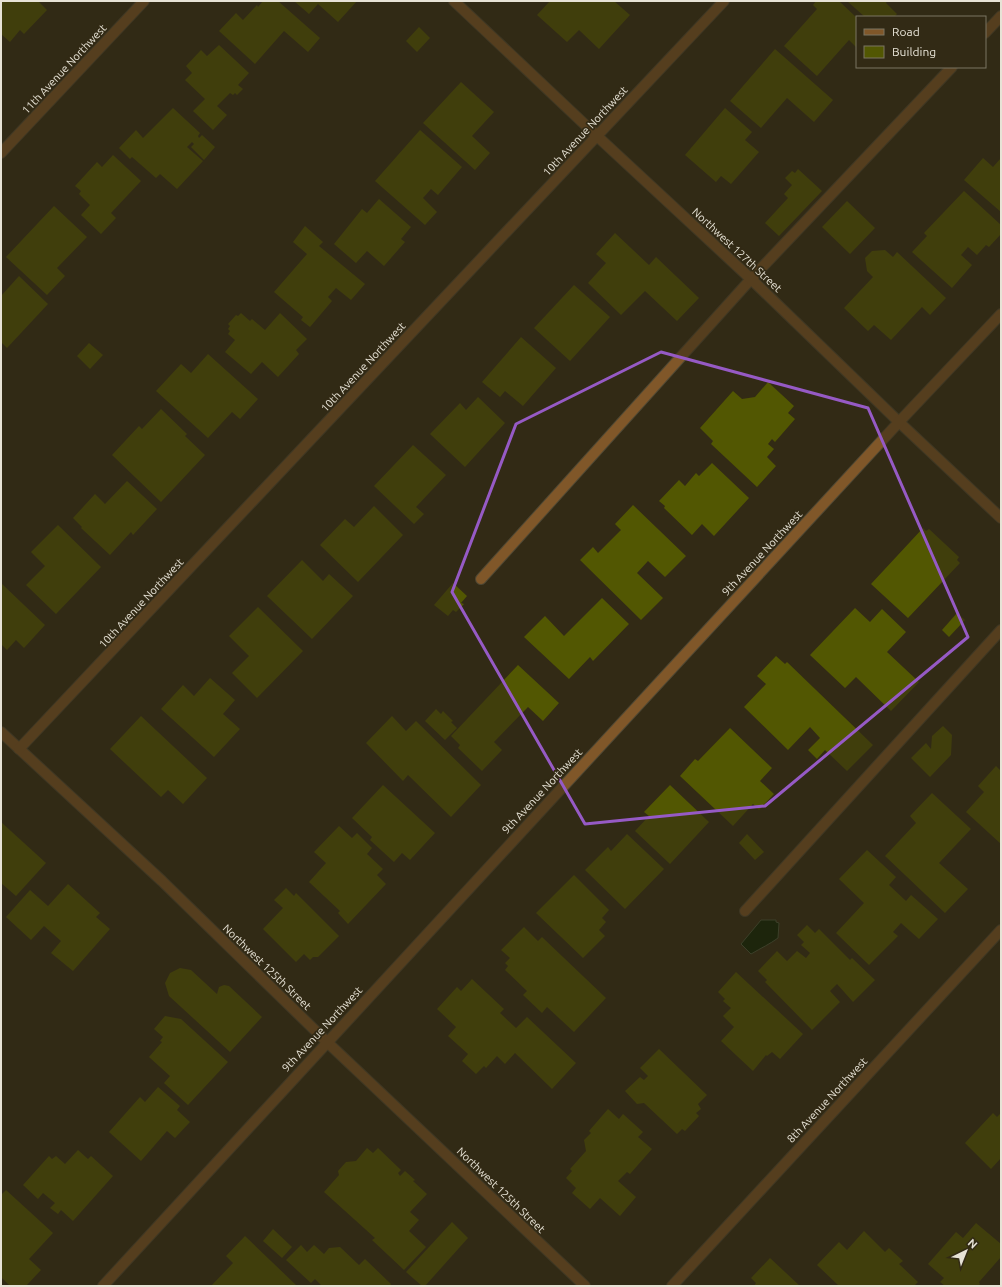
<svg xmlns="http://www.w3.org/2000/svg" width="1002" height="1287" font-family="Ubuntu,sans-serif">
<style>
.water{fill:#052000;stroke:#495a40}
.building{fill:#525702}
.lines{fill:none;stroke-linecap:round;stroke-linejoin:round}
.service-casing{stroke:#4f4834;stroke-width:12}
.minor-casing{stroke:#4f4834;stroke-width:12}
.service{stroke:#805729;stroke-width:10}
.minor{stroke:#805729;stroke-width:10}
.marked{fill:none;stroke:#965ac5;stroke-width:3;stroke-linejoin:round}
.labels{text-anchor:middle;stroke-width:3.5;stroke-linejoin:round;paint-order:stroke}
.street-label{font-size:11px;fill:#e7e3d6;stroke:#322a15}
</style>
<rect width="100%" height="100%" fill="#322a15"/>
<path class="water" d="M761,920h15v2l3,1 -1,15c-8,6 -17,10 -27,16l-10,-10z"/>
<g class="building">
<path d="M1,1h37l9,9 -23,24 -4,-4 -10,12 -9,-8z"/>
<path d="M263,1h15l42,37 -12,14 -24,-21 -29,33 -36,-33 17,-18 7,7 14,-15 1,2z"/>
<path d="M294,1h63l-19,21 -20,-18 -9,10z"/>
<path d="M550,1h64l16,14 -31,34 -20,-19 -12,12 -30,-27z"/>
<path d="M816,1h23l18,17v30l-8,-8 -32,36 -33,-30 33,-37 -4,-4z"/>
<path d="M847,1h40l-1,2 11,11 -3,3h-29z"/>
<path d="M419,27l11,11 -13,14 -11,-11z"/>
<path d="M219,45l30,28 -11,12 5,4 -6,6 -2,-2 -2,2 -3,-2 -13,13 10,9 -14,15 -20,-19 12,-12 -20,-19 7,-7 -6,-7 15,-16 6,6z"/>
<path d="M775,49l58,51 -19,22 -27,-24 -26,30 -31,-27z"/>
<path d="M461,82l33,30 -22,24 18,17 -15,17 -52,-47z"/>
<path d="M173,108l27,25 -2,3 1,2 3,-3 13,12 -11,13 -13,-13 3,-3 -2,-2 -5,5 16,14 -26,28 -17,-15 -4,4 -24,-21 -2,2 -11,-11 17,-18 7,8z"/>
<path d="M725,108l27,24 -7,8 14,12 -28,32 -10,-8 -5,6 -31,-27z"/>
<path d="M420,130l42,37 -24,28 -7,-6 -8,9 14,14 -12,13 -50,-44z"/>
<path d="M113,155l28,26 -30,32 5,5 -15,16 -20,-19 9,-10 -11,-11 2,-3 -6,-5 22,-24 5,5z"/>
<path d="M983,158l10,9 8,-9v54l-37,-32z"/>
<path d="M798,169l24,22 -43,45 -14,-13 23,-25 -4,-4 8,-9 -7,-7 7,-7 3,2z"/>
<path d="M964,191l37,34v9l-12,13 -3,-2 -9,10 -9,-8 -7,8 11,10 -20,23 -40,-36 15,-16 -3,-3z"/>
<path d="M379,199l32,28 -10,12 4,3 -21,24 -17,-15 -11,12 -22,-19 28,-35 5,4z"/>
<path d="M847,201l28,27 -25,26 -28,-27z"/>
<path d="M54,206l33,31 -30,31 8,8 -18,19 -41,-38z"/>
<path d="M305,226l18,16 -4,4 46,38 -14,16 -15,-12 -8,9 4,4 -22,26 -9,-7 2,-3 -29,-25 33,-38 -14,-12z"/>
<path d="M615,233l34,32 7,-8 43,41 -22,23 -32,-30 -24,24 -33,-32 18,-20 -10,-9z"/>
<path d="M885,250l8,7 4,-5 49,46 -16,17 -8,-8 -31,33 -17,-15 -6,6 -24,-23 29,-31 -6,-6 -2,-13 7,-7z"/>
<path d="M19,276l29,28 -41,44 -6,-6v-46z"/>
<path d="M574,285l36,32 -40,44 -36,-33z"/>
<path d="M241,313l9,8 2,-2 13,11 15,-17 27,26 -11,11 3,4 -21,23 -16,-15 -11,12 -26,-22 10,-12 -7,-6 2,-3 -2,-2 2,-3 -2,-2 8,-9 2,1z"/>
<path d="M521,337l35,31 -33,38 -18,-15 -5,6 -18,-15z"/>
<path d="M89,343l14,12 -13,14 -13,-13z"/>
<path d="M208,354l50,45 -18,20 -8,-7 -24,26 -52,-47 25,-27 10,9z"/>
<path d="M768,382l26,24 -6,7 7,6 -20,23 -3,-3 -4,5 6,5 -7,8 9,9 -19,21 -46,-43 2,-3 -13,-13 33,-37 9,8 13,-2z"/>
<path d="M478,397l27,26 -40,44 -35,-33 30,-31 6,7z"/>
<path d="M161,409l26,25 -2,2 20,19 -44,47 -49,-47 27,-29 3,3z"/>
<path d="M413,445l33,30 -30,32 8,7 -10,10 -40,-38z"/>
<path d="M712,463l37,35 -35,38 -12,-12 -10,11 -28,-27 1,-2 -6,-5 20,-21 6,6 11,-13 3,3z"/>
<path d="M127,481l30,28 -24,26 -2,-3 -21,23 -29,-27 1,-1 -9,-9 22,-24 10,10z"/>
<path d="M633,505l53,51 -21,21 -17,-16 -11,12 26,25 -22,22 -61,-60 13,-13 5,6 23,-23 -6,-6z"/>
<path d="M374,506l29,29 -45,47 -38,-37 25,-26 9,8z"/>
<path d="M58,525l43,42 -45,47 -30,-29 19,-19 -14,-14z"/>
<path d="M923,528l3,3 3,-2 30,28 -2,3 3,3 -52,55 -37,-34z"/>
<path d="M302,560l21,21 6,-7 24,22 -41,43 -45,-43z"/>
<path d="M1,583l44,42 -21,23 -8,-8 -9,10 -6,-6z"/>
<path d="M453,583l14,13 -6,7 3,1 -8,8 -3,-2 -5,6 -14,-11z"/>
<path d="M602,598l27,26 -36,37 -3,-4 -21,22 -45,-42 21,-21 19,20z"/>
<path d="M258,607l45,44 -46,47 -25,-25 17,-17 -20,-20z"/>
<path d="M855,608l15,14 12,-13 24,23 -19,20 32,30 -28,29 -35,-34 -11,11 -35,-33z"/>
<path d="M957,613l8,7 -16,17 -7,-7z"/>
<path d="M776,656l9,8 2,-2 86,83 -26,26 -22,-21 -8,9 -9,-9 12,-12 -10,-11 -22,23 -44,-43 22,-23 -9,-8z"/>
<path d="M518,665l41,38 -16,18 -15,-14 -34,35 8,8 -20,21 -24,-23 2,-3 -9,-9z"/>
<path d="M210,678l25,22 -12,14 17,15 -26,28 -53,-48 22,-24 11,11z"/>
<path d="M436,709l5,5 2,-3 10,10 -2,1 6,6 -12,12 -20,-19z"/>
<path d="M141,716l66,62 -24,26 -15,-14 -7,7 -51,-48z"/>
<path d="M392,716l14,15 10,-10 65,64 -30,32 -43,-42 -5,6 -37,-38z"/>
<path d="M943,726l9,9 -1,20 -21,22 -19,-19 15,-15 5,6 1,-13z"/>
<path d="M730,728l42,40 -12,13 14,13 -15,16 -6,-6 -20,22 -53,-50 15,-17 3,2z"/>
<path d="M996,766l5,5v73l-35,-32 18,-20 -6,-6z"/>
<path d="M383,785l52,48 -25,27 -8,-7 -8,9 -24,-22 2,-3 -20,-19z"/>
<path d="M670,785l39,37 -39,42 -35,-33 14,-15 -5,-4z"/>
<path d="M932,793l39,36 -32,34 29,26 -23,24 -60,-57 31,-33 -6,-7z"/>
<path d="M1,822l45,41 -30,33 -15,-13z"/>
<path d="M339,826l13,12 5,-5 15,15 -5,6 16,15 -6,6 9,9 -38,40 -10,-11 2,-2 -31,-29 17,-19 -12,-11z"/>
<path d="M627,834l37,35 -39,40 -40,-39 23,-23 3,4z"/>
<path d="M747,834l17,18 -9,8 -16,-17z"/>
<path d="M867,850l29,27 -7,8 17,16 5,-6 27,24 -19,20 -18,-16 -8,9 5,4 -29,29 -33,-32 28,-30 -25,-24z"/>
<path d="M574,875l35,35 -7,8 4,4 -7,8 6,6 -22,22 -47,-45z"/>
<path d="M68,884l32,29 -4,4 14,12 -37,42 -22,-18 10,-12 -17,-15 -13,14 -25,-23 24,-27 18,16z"/>
<path d="M286,888l8,8 2,-3 43,43 -21,21h-5l-3,3 -6,-6 -8,8 -33,-33 20,-21 -9,-8z"/>
<path d="M807,925l8,8 4,-4 31,31 2,-2 23,22 -22,22 -16,-18 -7,7 10,11 -28,28 -47,-48 2,-2 -9,-9 19,-20 10,10 10,-10 9,7 4,-5 -9,-8 3,-3 -7,-7z"/>
<path d="M524,927l14,14 4,-4 64,61 -32,34 -27,-25 -5,6 -19,-18 4,-4 -22,-21 3,-4 -3,-3 5,-5 -9,-8z"/>
<path d="M180,968l11,2 26,24 2,-7 5,-2 5,1 33,31 -32,35 -61,-56 -4,-13 5,-10z"/>
<path d="M736,972l67,62 -23,25 -8,-7 -5,4 -1,-1 -13,16 -32,-30 13,-14 -11,-11 8,-8 -8,-7 2,-2 -7,-7z"/>
<path d="M472,979l32,30 -4,4 16,15 11,-11 49,46 -24,26 -37,-36 -10,11 -8,-8 -11,12 -2,-2 -8,8 -14,-13 6,-7 -20,-18 8,-9 -19,-18 20,-22 4,4z"/>
<path d="M165,1016l16,3 47,43 -40,43 -24,-22 6,-7 -21,-19 13,-15 -2,-1 3,-4 -9,-8z"/>
<path d="M659,1049l48,46 -9,9 3,5 -5,4 3,3 -14,15 -3,-2 -5,5 -33,-31 -7,1 -12,-13 15,-14 4,3 4,-4 -8,-8z"/>
<path d="M158,1087l22,19 -3,4 13,12 -15,16 -8,-7 -26,30 -32,-29 31,-35 5,5z"/>
<path d="M608,1109l11,10 4,-5 20,18 -5,5 14,12 -22,25 -3,-2 -9,9 18,16 -16,19 -20,-18 -10,11 -18,-16 4,-5 -10,-10 6,-7 -2,-2 16,-18 -2,-11 7,-7 -2,-2z"/>
<path d="M993,1113l4,4 4,-4v45l-10,11 -26,-26z"/>
<path d="M367,1148l6,5 5,-5 23,22 -3,3 2,3 5,-5 10,9 -2,1 14,13 -17,18 9,8 -10,11 17,16 -22,23 -32,-30 3,-2 -51,-46 15,-17 -1,-4 8,-9 10,-1z"/>
<path d="M78,1150l10,9 3,-3 22,20 -40,45 -12,-11 -3,4 -8,-6 5,-5 -12,-10 -5,6 -15,-14 26,-29 3,3 4,-3 9,8z"/>
<path d="M6,1190l47,43 -24,26 12,11 -15,16h-16l-9,-9v-82z"/>
<path d="M452,1222l16,16 -43,48h-3l-16,-14z"/>
<path d="M976,1223l25,21v13l-22,25 1,2 -2,2h-33l-5,-4 4,-4 -16,-14 28,-32 7,6z"/>
<path d="M273,1229l19,18 -10,11 -19,-17z"/>
<path d="M864,1231l21,21 4,-4 14,13 -4,3 19,18 -4,4h-75l-22,-21 22,-23 8,8z"/>
<path d="M245,1236l51,49 -2,1h-83l22,-23 -7,-7z"/>
<path d="M301,1245l6,7 7,-7 10,9 5,-6 11,-1 19,18 6,-6 26,25 -1,2h-68l-7,-7 -4,4 -25,-23z"/>
<path d="M770,1258l30,28h-46l2,-3 -5,-5z"/>
</g>
<g class="lines">
<defs>
<g id="service">
<path d="M985,33l16,-17"/>
<path d="M481,579l270,-300 201,-212"/>
<path d="M745,911l256,-281"/>
</g>
<g id="minor">
<path d="M454,1l143,135 154,143 148,143 102,96"/>
<path d="M1,153l143,-152"/>
<path d="M1,732l161,149 165,161 258,244"/>
<path d="M19,749l705,-748"/>
<path d="M103,1286l796,-864 102,-108"/>
<path d="M672,1286l329,-356"/>
</g>
</defs>
<use href="#service" class="service-casing"/>
<use href="#minor" class="minor-casing"/>
<use href="#service" class="service"/>
<use href="#minor" class="minor"/>
</g>
<path d="M0 0H1002V1287H0ZM661,352l207,56 100,229 -203,169 -180,18 -133,-232 64,-168z" fill="#322a15" fill-opacity=".55" fill-rule="evenodd"/>
<path class="marked" d="M661,352l207,56 100,229 -203,169 -180,18 -133,-232 64,-168z"/>
<g class="labels">
<g class="street-label">
<text transform="translate(64 69) rotate(-47)" y="4">11th Avenue Northwest</text>
<text transform="translate(585 131) rotate(-47)" y="4">10th Avenue Northwest</text>
<text transform="translate(737 250) rotate(43)" y="4">Northwest 127th Street</text>
<text transform="translate(363 367) rotate(-47)" y="4">10th Avenue Northwest</text>
<text transform="translate(762 553) rotate(-47)" y="4">9th Avenue Northwest</text>
<text transform="translate(141 603) rotate(-47)" y="4">10th Avenue Northwest</text>
<text transform="translate(542 791) rotate(-47)" y="4">9th Avenue Northwest</text>
<text transform="translate(267 967) rotate(44)" y="4">Northwest 125th Street</text>
<text transform="translate(322 1029) rotate(-47)" y="4">9th Avenue Northwest</text>
<text transform="translate(827 1100) rotate(-47)" y="4">8th Avenue Northwest</text>
<text transform="translate(501 1190) rotate(44)" y="4">Northwest 125th Street</text>
</g>
</g>
<rect width="1002" height="1287" fill="none" stroke="#e7e3d6" stroke-width="4"/>
<rect x="856" y="16" width="130" height="52" fill="#322a15" stroke="#7a7462"/>
<rect x="864" y="29" width="20" height="6" fill="#805729" stroke="#7a7462"/>
<text x="892" y="36" font-size="12" fill="#e7e3d6">Road</text>
<rect x="864" y="46" width="20" height="12" fill="#525702" stroke="#7a7462"/>
<text x="892" y="56" font-size="12" fill="#e7e3d6">Building</text>
<g transform="translate(966 1251) rotate(43)" stroke="#322a15" stroke-width="3" paint-order="stroke">
<path d="M0-3L7 15L0 10L-7 15Z" fill="#e7e3d6"/>
<text y="-6" font-size="11" font-weight="bold" text-anchor="middle" fill="#e7e3d6">N</text>
</g>
</svg>
